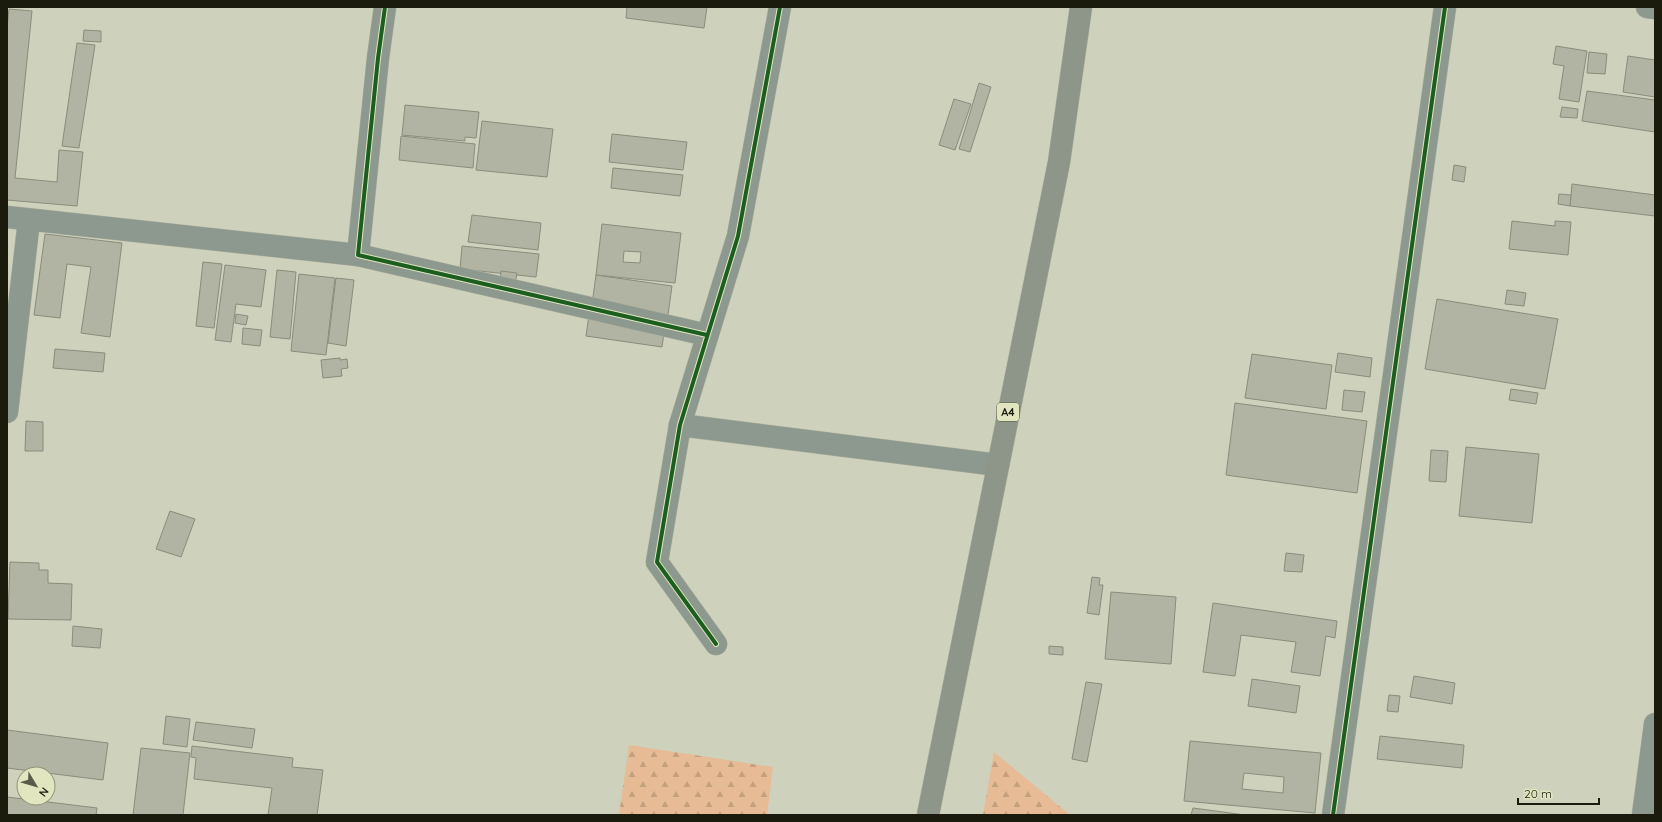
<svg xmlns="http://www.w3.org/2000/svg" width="1662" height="822" font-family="Quicksand,sans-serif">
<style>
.forest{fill:url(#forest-firs)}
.building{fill:#b2b4a3;stroke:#8a8c7c;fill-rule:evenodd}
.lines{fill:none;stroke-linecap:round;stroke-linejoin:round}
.street-casing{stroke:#acaf9d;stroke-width:23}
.highway-casing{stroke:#acaf9d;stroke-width:23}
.street{stroke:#8d998f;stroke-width:22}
.highway{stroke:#8d9689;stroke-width:22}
.cycleway-casing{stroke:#e2e6c0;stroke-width:6}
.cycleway{stroke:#1b5e20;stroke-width:4}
.labels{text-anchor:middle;stroke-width:3;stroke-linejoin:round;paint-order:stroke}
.shield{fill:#e2e6c0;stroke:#565843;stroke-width:1}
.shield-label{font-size:11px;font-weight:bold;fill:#1a1b0d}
</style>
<defs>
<pattern id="forest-firs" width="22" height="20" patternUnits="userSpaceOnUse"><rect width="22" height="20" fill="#e6bb95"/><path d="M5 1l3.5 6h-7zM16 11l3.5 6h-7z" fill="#c5a07f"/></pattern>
</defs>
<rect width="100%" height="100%" fill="#ced1bb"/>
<g class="forest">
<path d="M629,745l144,22 -6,48h-148z"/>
<path d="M994,752l76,63h-87z"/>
</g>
<g class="building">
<path d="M627,7h80l-3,21 -78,-10z"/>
<path d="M9,9l23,2 -17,167 42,4 2,-32 24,2 -6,54 -70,-6v-172z"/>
<path d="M84,30l17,1v11l-18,-1z"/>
<path d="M77,43l18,2 -16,103 -17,-2z"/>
<path d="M1556,46l31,5 -8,51 -20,-3 5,-33 -11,-2z"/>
<path d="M1589,52l18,2 -2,20 -18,-1z"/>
<path d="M1628,56l27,4v37l-32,-5z"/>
<path d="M979,83l12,4 -21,65 -11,-3z"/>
<path d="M1587,91l68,9v32l-73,-11z"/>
<path d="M954,99l17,5 -16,46 -16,-5z"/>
<path d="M405,105l74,7 -3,26 -11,-1v4l-63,-6z"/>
<path d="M1562,107l16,2 -1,9 -17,-1z"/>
<path d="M482,121l71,8 -6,48 -71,-7z"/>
<path d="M612,134l75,8 -4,28 -74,-8z"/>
<path d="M401,136l74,8 -2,24 -74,-8z"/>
<path d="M1454,165l12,2 -2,15 -12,-2z"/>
<path d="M613,168l70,7 -3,21 -69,-8z"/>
<path d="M1572,184l83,11v21l-85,-10z"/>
<path d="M1559,194l12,1 -1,11 -12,-2z"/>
<path d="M472,215l69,8 -3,27 -70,-8z"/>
<path d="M1512,221l43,5v-5l16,1 -3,33 -59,-6z"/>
<path d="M602,224l79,9 -6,50 -79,-8zM624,251l17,1 -1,11 -17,-1z"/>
<path d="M45,234l77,9 -12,94 -29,-4 10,-66 -24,-3 -7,54 -26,-3z"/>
<path d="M462,246l77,8 -3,23 -76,-8z"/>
<path d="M203,262l19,2 -8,64 -18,-2z"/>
<path d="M225,265l41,5 -5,37 -25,-3 -5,38 -16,-2z"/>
<path d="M277,270l19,2 -6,67 -20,-2z"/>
<path d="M501,271l16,2 -2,12 -15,-2z"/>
<path d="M299,274l36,4 -9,77 -35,-4z"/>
<path d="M596,275l76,11 -4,29 -76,-11z"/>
<path d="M336,278l18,2 -8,66 -18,-3z"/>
<path d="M1507,290l19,3 -2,13 -19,-2z"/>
<path d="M1437,299l121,20 -13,70 -120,-20z"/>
<path d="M236,314l12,2 -2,9 -11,-2z"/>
<path d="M589,315l76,11 -3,21 -76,-11z"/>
<path d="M243,328l19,2 -2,16 -18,-2z"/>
<path d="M55,349l50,4 -2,19 -50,-4z"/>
<path d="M1338,353l34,5 -2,19 -35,-5z"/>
<path d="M1252,354l80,11 -6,44 -81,-11z"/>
<path d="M340,358v2l7,-1 1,9 -7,1 1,7 -19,2 -2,-18z"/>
<path d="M1511,389l27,4 -2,11 -27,-4z"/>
<path d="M1344,390l21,2 -3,20 -20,-2z"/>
<path d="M1235,403l132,18 -10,72 -131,-18z"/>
<path d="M26,421l17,1v29h-18z"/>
<path d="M1466,447l73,7 -7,69 -73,-7z"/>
<path d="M1431,450l17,1 -2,31 -17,-1z"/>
<path d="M170,511l25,8 -14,38 -25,-8z"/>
<path d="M1286,553l18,2 -2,17 -18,-1z"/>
<path d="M10,562l29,1v7h9v13l24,1 -1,36 -63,-1z"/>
<path d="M1092,577l8,1 -1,7h4l-4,30 -12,-2z"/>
<path d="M1111,592l65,5 -5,67 -66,-5z"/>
<path d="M1213,603l124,18 -2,17 -9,-2 -6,40 -29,-4 5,-30 -55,-7 -6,41 -32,-4z"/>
<path d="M73,626l29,3 -2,19 -28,-2z"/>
<path d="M1049,646l14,1v8l-14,-1z"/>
<path d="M1414,676l41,7 -3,21 -42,-7z"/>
<path d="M1252,679l48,7 -4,27 -48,-7z"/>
<path d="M1086,682l16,2 -15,78 -15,-3z"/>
<path d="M1389,695l11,1 -2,16 -11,-1z"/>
<path d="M166,716l24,3 -3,28 -24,-3z"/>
<path d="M196,722l59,7 -3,19 -59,-8z"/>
<path d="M7,730l101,13 -5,37 -96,-12z"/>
<path d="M1380,736l84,9 -2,23 -85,-9z"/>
<path d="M1190,741l131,12 -6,60 -131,-12zM1244,773l40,4 -1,16 -41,-4z"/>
<path d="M192,746l101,12 -1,9 31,3 -6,45h-49l4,-27 -78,-9 2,-21 -5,-1z"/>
<path d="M141,748l49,5 -7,62h-50z"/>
<path d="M7,797l90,11 -1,7h-89z"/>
<path d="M1193,808l52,7h-54z"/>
</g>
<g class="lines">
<defs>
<g id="street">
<path d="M385,7l-7,51 -20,197 349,80"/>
<path d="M1647,7l8,1"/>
<path d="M7,217l351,38"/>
<path d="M7,412l22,-192"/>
<path d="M680,425l318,40"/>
<path d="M716,644l-59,-82 23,-137 58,-189 42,-229"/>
<path d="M1333,815l112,-808"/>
<path d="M1643,815l12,-91"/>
</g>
<path id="highway" d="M928,815l131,-653 22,-155"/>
</defs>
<use href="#street" class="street-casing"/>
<use href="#highway" class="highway-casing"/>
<use href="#street" class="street"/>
<use href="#highway" class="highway"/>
<defs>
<g id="cycleway">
<path d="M385,7l-7,51 -20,197 349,80"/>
<path d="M716,644l-59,-82 23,-137 58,-189 42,-229"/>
<path d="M1333,815l112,-808"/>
</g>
</defs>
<use href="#cycleway" class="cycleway-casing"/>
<use href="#cycleway" class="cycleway"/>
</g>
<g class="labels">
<rect class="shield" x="997" y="403" width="22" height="18" rx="3"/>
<g class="shield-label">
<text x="1008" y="416">A4</text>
</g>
</g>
<rect width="1662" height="822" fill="none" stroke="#1a1b0d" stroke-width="16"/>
<g transform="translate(36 786) rotate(128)"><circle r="19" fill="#e2e6c0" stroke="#929578"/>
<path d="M0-3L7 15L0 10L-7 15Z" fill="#595b4a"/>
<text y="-6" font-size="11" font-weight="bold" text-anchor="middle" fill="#1a1b0d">N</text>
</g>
<path d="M1518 798v6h81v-6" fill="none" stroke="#1a1b0d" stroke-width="2"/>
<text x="1524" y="798" font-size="12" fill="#1a1b0d" stroke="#e2e6c0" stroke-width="3" paint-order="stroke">20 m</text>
</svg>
